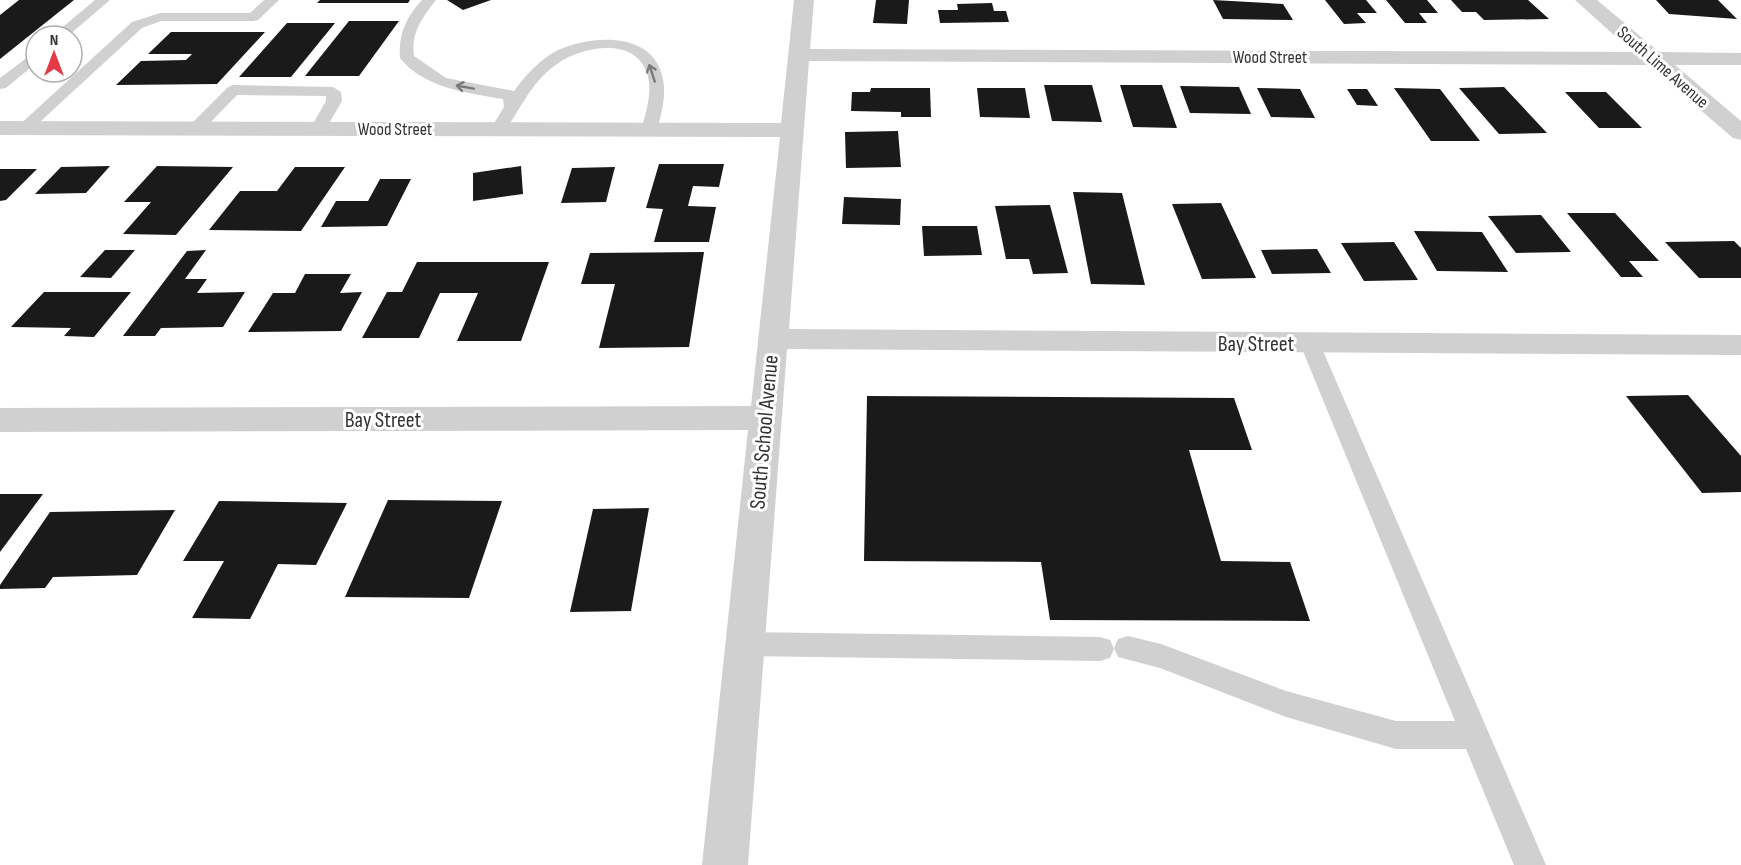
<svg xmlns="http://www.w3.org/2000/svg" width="1741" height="865" font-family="'Sofia Sans Condensed',sans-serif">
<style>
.building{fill:#1a1a1a}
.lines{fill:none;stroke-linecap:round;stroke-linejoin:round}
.lane{fill:#d0d0d0;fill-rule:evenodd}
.street{fill:#d0d0d0;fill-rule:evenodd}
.oneway{stroke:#7a7a7a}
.labels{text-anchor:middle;stroke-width:6;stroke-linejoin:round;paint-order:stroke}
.far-street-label{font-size:18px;fill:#333;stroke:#fff}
.street-label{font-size:22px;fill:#333;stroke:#fff}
</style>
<rect width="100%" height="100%" fill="#fff"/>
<g class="building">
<path d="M19,0h55l-74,59v-44z"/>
<path d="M320,0h90l-2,3h-91z"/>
<path d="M447,0h44l-28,10z"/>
<path d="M876,0h33l-2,24 -34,-1z"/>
<path d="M1213,0l70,4 10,16 -70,-1z"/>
<path d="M1325,0h41l11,13h-20l9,10 -22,1z"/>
<path d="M1386,0h41l11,13h-19l8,10h-22z"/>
<path d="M1451,0h77l21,19 -65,1 -8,-8h-14z"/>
<path d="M1656,0h62l19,19 -68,-5z"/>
<path d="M992,3l2,8h12l3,11 -69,1 -2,-13h20l-1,-6z"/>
<path d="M349,21h50l-40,55h-54z"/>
<path d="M287,23h48l-44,54h-52z"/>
<path d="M171,32h94l-48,52 -101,1 25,-24 45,-1 6,-6h-44z"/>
<path d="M1044,85h48l10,37 -50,-1z"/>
<path d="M1120,85h42l15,43 -44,-1z"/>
<path d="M1180,86l59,1 12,27 -61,-1z"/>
<path d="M1504,87l43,46 -48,1 -40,-46z"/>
<path d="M871,88h59l1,29h-30v-5l-50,-1 1,-19h18z"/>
<path d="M977,88h48l5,30 -50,-1z"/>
<path d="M1257,88l43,1 15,29 -44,-1z"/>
<path d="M1394,88l46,1 40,52h-49z"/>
<path d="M1347,89h20l11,17 -21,-1z"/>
<path d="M1565,92h41l36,36h-43z"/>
<path d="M898,131l3,36 -55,1 -1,-36z"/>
<path d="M659,164h65l-5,23 -26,-1 -5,20 28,1 -7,35h-55l9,-33 -17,-1z"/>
<path d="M110,166l-24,27 -51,1 26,-27z"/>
<path d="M157,166l76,1 -57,68 -53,-1 28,-32h-27z"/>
<path d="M521,166l2,28 -50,7v-28z"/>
<path d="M295,167h50l-44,64 -92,-1 31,-39h37z"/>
<path d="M615,167l-9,35 -45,1 11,-35z"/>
<path d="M0,169h37l-31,31 -6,1z"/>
<path d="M380,179h31l-24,47 -66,1 15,-26h32z"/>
<path d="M1073,192l49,1 23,92 -54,-1z"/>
<path d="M844,197l57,2 -1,26 -58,-1z"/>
<path d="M1221,203l35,75 -54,1 -30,-75z"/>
<path d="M1050,205l18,68 -35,1 -4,-15h-23l-11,-53z"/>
<path d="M1567,213h48l44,48h-30l14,16h-22z"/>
<path d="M1541,215l30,37 -55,1 -28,-37z"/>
<path d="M922,226h55l5,29 -58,1z"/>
<path d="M1414,231l68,1 26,40 -71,-1z"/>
<path d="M1734,241l7,7v30h-42l-34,-36z"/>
<path d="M1394,242l24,38 -54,1 -23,-38z"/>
<path d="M1317,249l14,24 -59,1 -11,-24z"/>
<path d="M105,250h30l-24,28 -31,-1z"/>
<path d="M206,250l-21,29h22l-10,14 48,-1 -22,35 -62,1 -6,8h-32l64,-85z"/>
<path d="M704,252l-15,95 -90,1 16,-64h-34l9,-31z"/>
<path d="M417,262h132l-28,79h-64l21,-48h-38l-21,45h-57l25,-46h15z"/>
<path d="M305,274h46l-11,19 22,-1 -21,39 -93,1 25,-39h22z"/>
<path d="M44,292h87l-37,45 -30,-1 7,-8 -60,-1z"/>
<path d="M1688,395l53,61v36l-39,1 -76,-97z"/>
<path d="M867,396l367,2 18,52h-63l32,111 69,1 20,59 -260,-1 -9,-58 -177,-1z"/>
<path d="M0,494h43l-43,58z"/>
<path d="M388,500l114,1 -33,97 -124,-1z"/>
<path d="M219,501l128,2 -31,62 -38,-1 -28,55 -58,-1 32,-57h-41z"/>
<path d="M649,508l-18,103 -61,1 23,-103z"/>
<path d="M175,510l-38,65 -84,2 -8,11 -45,1v-4l50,-73z"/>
</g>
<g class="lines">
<g class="lane">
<path d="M95,0h15l-42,36h-16z"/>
<path d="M264,0h15l-21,20 -5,1h-92l-19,7 -112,103 -6,2 -8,-5 116,-106 28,-9h90z"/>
<path d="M422,0h14c-14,18 -25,32 -22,56l32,22 68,13c12,-16 26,-32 44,-41 32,-15 93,-19 104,25 5,18 0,37 -5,55l-8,5 -8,-5c5,-18 13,-41 5,-59 -13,-35 -66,-24 -89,-7 -25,17 -37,45 -53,69h-12l-2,-3 14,-23 -1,-8c-36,-6 -79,-11 -103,-41 -2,-23 6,-41 22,-58z"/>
<path d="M36,51v12l-30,25 -6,1v-11z"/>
<path d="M233,85l100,2 8,5 1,9 -18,31 -6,2 -8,-5 16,-28v-5l-89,-1 -35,36h-12l-2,-3 2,-3 38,-38z"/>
<path d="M1310,337l7,2 3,5 226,521h-32l-48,-116h-70l-110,-32 -126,-49 -42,-11 -4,-9 4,-9 10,-3 33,8 125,47 110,30h59l-155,-377 3,-5z"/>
<path d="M744,632l356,5 10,3 4,9 -4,9 -10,3 -356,-5 -10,-4 -3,-8 3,-8z"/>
</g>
<path class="street" d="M794,0h20l-4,49 823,3 -58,-52h22l62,52 82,1v12h-66l66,56v19l-8,-2 -85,-73 -839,-4 -20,268 952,6v20l-954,-6 -39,516h-46l46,-435 -748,2v-24l751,-2 29,-269 -780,-2v-14l781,2z"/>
</g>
<defs><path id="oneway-shaft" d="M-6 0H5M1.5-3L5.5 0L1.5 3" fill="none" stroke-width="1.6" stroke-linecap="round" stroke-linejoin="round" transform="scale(1.5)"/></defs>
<g class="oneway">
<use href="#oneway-shaft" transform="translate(652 73) rotate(-108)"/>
<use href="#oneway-shaft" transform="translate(465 87) rotate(-170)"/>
</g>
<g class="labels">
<g class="far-street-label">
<text x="1270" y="63">Wood Street</text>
<text transform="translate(1663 67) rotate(41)" y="6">South Lime Avenue</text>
<text x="395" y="135">Wood Street</text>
</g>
<g class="street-label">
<text x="1256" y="351">Bay Street</text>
<text x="383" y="427">Bay Street</text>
<text transform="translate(763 432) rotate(-85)" y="8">South School Avenue</text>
</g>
</g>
<g transform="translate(54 54)"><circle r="28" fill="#ffffff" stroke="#adadad" stroke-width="1.5"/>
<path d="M0-4.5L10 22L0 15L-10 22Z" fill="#e63946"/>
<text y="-9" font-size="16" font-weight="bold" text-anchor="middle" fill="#333333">N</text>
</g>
</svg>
